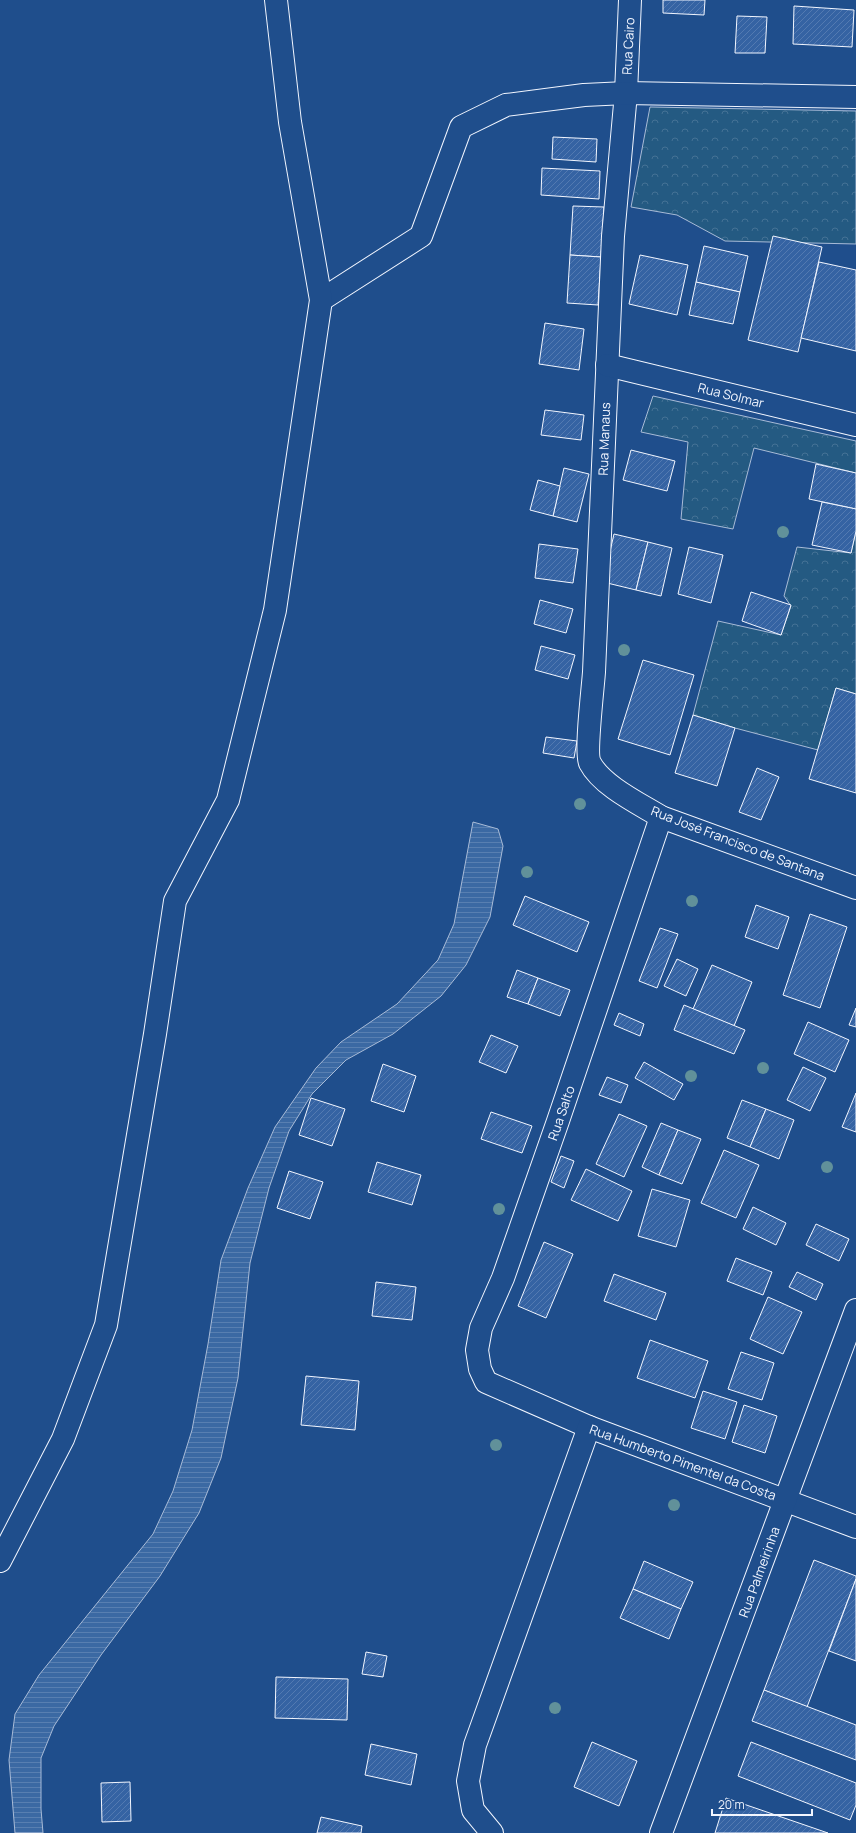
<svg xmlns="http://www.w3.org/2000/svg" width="856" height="1833" font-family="Manrope,sans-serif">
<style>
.forest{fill:url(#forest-crowns);stroke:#a8bbd7}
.water{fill:url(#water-rules);stroke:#a8bbd7}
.building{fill:url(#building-hatch);stroke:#f2f6ff}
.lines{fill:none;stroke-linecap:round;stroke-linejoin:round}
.minor-casing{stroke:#f2f6ff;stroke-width:24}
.minor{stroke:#1f4e8c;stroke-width:22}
.tree{fill:#61919a}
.labels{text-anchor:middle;stroke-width:3;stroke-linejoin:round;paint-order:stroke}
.street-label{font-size:13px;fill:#f2f6ff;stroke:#1f4e8c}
</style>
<defs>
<pattern id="forest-crowns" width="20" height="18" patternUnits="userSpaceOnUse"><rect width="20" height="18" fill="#245a82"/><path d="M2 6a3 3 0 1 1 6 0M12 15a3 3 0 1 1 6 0" fill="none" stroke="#447295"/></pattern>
<pattern id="water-rules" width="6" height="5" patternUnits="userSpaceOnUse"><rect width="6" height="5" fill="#3b69a3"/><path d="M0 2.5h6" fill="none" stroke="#587fb1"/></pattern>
<pattern id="building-hatch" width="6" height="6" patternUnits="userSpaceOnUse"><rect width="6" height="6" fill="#3563a3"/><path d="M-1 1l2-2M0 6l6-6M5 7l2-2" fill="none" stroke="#537ab1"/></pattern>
</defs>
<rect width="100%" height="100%" fill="#1f4e8c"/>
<g class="forest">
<path d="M650,107l206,4v133l-131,-3 -48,-26 -46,-8z"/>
<path d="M653,396l203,45v32l-102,-25 -21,81 -52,-10 7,-77 -47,-10z"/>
<path d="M856,531v163l-20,-6 -18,62 -83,-22 -42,-13 25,-94 63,14 10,-29 -7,-10 13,-49 54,6z"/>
</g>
<path class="water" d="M473,822l25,7 5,17 -13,71 -24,48 -25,31 -48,38 -47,26 -34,34 -23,37 -20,57 -19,75 -12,115 -17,80 -22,55 -39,63 -59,79 -47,71 -13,32v51l2,24h-28l-6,-73 6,-46 24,-39 114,-141 20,-43 19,-61 16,-86 13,-84 27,-72 27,-61 41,-59 25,-26 56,-38 41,-44 16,-36z"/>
<g class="building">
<path d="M663,0h42l-1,15 -41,-2z"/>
<path d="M794,6l60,4 -2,37 -59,-3z"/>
<path d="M737,16l30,1 -2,36h-30z"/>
<path d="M553,137l44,2 -1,23 -44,-3z"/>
<path d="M542,168l58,3 -1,28 -58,-4z"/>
<path d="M573,206l31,1 -3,50 -31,-2z"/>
<path d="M773,236l49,11 -24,105 -50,-12z"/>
<path d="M704,246l44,10 -8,36 -44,-10z"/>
<path d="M570,255l31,2 -3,48 -31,-2z"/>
<path d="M640,255l48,10 -11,50 -48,-11z"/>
<path d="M819,262l37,8v81l-55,-13z"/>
<path d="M696,282l44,10 -7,32 -44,-9z"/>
<path d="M545,323l39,6 -5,41 -40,-6z"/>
<path d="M545,410l39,5 -3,25 -40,-5z"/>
<path d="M631,450l44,11 -8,30 -44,-11z"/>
<path d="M816,464l40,9v36l-47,-10z"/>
<path d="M564,468l25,6 -12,48 -24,-6z"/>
<path d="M538,480l22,6 -7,30 -23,-6z"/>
<path d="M822,502l34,7v22l-5,22 -39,-8z"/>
<path d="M614,534l34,8 -12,48 -33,-8z"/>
<path d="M648,542l24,6 -11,48 -25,-6z"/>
<path d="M539,544l39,5 -5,34 -38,-5z"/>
<path d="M689,547l34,8 -12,48 -33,-9z"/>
<path d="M751,592l40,13 -10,30 -39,-14z"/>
<path d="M540,600l33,9 -7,24 -32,-9z"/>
<path d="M541,646l34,9 -7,24 -33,-9z"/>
<path d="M643,660l51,15 -24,80 -52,-16z"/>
<path d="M836,688l20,6v99l-47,-14z"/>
<path d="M693,715l42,13 -18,58 -42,-13z"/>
<path d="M546,737l31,4 -3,17 -31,-5z"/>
<path d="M757,768l22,9 -18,43 -22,-8z"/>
<path d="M525,896l64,26 -12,30 -64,-27z"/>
<path d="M756,905l33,12 -11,32 -33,-12z"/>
<path d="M810,914l37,13 -27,81 -37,-13z"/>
<path d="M660,928l18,6 -21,54 -18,-7z"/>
<path d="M677,959l21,10 -12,27 -22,-10z"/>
<path d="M712,965l40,17 -18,44 -41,-17z"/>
<path d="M517,970l21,8 -10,26 -21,-7z"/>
<path d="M538,978l32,12 -10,26 -32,-12z"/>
<path d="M684,1005l61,25 -11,24 -60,-24z"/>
<path d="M856,1008v19l-7,-2z"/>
<path d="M619,1013l25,11 -4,12 -26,-11z"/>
<path d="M808,1022l41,18 -14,32 -41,-18z"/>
<path d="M491,1035l27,11 -12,27 -27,-11z"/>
<path d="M644,1062l39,22 -9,16 -39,-22z"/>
<path d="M383,1064l33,12 -12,36 -33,-11z"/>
<path d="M803,1067l23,11 -16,33 -23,-11z"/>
<path d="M607,1077l21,8 -7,18 -22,-8z"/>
<path d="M856,1093v39l-14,-5z"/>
<path d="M311,1098l34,11 -13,37 -33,-11z"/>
<path d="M742,1100l24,9 -16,38 -23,-9z"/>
<path d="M766,1109l28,11 -15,39 -29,-12z"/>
<path d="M491,1112l41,14 -10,27 -41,-14z"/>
<path d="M619,1114l28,12 -23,51 -28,-13z"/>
<path d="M661,1123l17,7 -19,45 -17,-8z"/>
<path d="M678,1130l23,9 -19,45 -23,-9z"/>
<path d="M724,1150l35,15 -23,53 -35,-15z"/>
<path d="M561,1156l13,5 -10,27 -13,-6z"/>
<path d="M377,1162l44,13 -9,30 -44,-13z"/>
<path d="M586,1169l46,22 -14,30 -47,-21z"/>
<path d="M289,1171l34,11 -13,37 -33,-11z"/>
<path d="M652,1189l38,11 -14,47 -38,-11z"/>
<path d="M753,1207l33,16 -10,22 -33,-16z"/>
<path d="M816,1224l33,15 -10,22 -33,-16z"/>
<path d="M544,1242l29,12 -27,64 -28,-12z"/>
<path d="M736,1258l36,14 -9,23 -36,-14z"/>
<path d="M797,1272l26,12 -7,16 -27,-13z"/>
<path d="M614,1274l52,19 -10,27 -52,-19z"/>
<path d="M376,1282l40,5 -4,33 -40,-4z"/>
<path d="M768,1297l34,15 -19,42 -33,-15z"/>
<path d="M650,1340l58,21 -13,37 -58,-20z"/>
<path d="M741,1352l33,11 -12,37 -34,-11z"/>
<path d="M306,1376l53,5 -4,49 -54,-5z"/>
<path d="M703,1391l34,11 -12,37 -34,-11z"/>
<path d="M744,1405l33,11 -12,37 -33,-11z"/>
<path d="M814,1560l42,16v3l-49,128 -43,-17z"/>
<path d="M644,1561l49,21 -12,27 -48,-20z"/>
<path d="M856,1579v82l-27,-10z"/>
<path d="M633,1589l48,20 -12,30 -49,-21z"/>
<path d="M366,1652l21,4 -4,21 -21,-3z"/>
<path d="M276,1677l72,2 -1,41 -72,-2z"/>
<path d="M764,1690l92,35v35l-104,-39z"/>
<path d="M592,1742l45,19 -18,45 -45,-19z"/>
<path d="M751,1742l105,41v22l-6,15 -112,-44z"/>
<path d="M371,1744l46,10 -6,31 -46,-10z"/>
<path d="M130,1782l1,39 -29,1 -1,-39z"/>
<path d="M726,1798l102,35h-113z"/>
<path d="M321,1817l41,9 -1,7h-44z"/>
</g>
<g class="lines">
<defs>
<g id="minor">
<path d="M630,0l-4,93 -13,143 -19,436c-1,15 -9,81 -4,91 12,23 50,41 71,54l195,71"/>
<path d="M321,300l100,-64 40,-109 45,-22 78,-10 42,-2 230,4"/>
<path d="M607,365l249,60"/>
<path d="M661,817l-103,304 -55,157 -22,50 -4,22 3,19 6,13 103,45 267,100"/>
<path d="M0,1561l63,-122 43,-114 49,-291 20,-133 53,-101 47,-190 46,-310 -31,-178 -14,-122"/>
<path d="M492,1833l-19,-23 -5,-29 7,-36 114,-318"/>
<path d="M661,1833l195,-523"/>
</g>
</defs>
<use href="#minor" class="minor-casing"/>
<use href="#minor" class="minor"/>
</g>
<g class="tree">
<circle cx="783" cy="532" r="6"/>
<circle cx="624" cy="650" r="6"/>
<circle cx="580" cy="804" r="6"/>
<circle cx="527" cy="872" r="6"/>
<circle cx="692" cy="901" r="6"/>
<circle cx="763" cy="1068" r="6"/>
<circle cx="691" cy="1076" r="6"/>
<circle cx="827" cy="1167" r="6"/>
<circle cx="499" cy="1209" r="6"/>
<circle cx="496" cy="1445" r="6"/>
<circle cx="674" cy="1505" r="6"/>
<circle cx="555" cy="1708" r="6"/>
</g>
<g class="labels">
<g class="street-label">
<text transform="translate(628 46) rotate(-87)" y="5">Rua Cairo</text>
<text transform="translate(731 395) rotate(14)" y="5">Rua Solmar</text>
<text transform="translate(604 439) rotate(-88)" y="5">Rua Manaus</text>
<text transform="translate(738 843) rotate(21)" y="5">Rua José Francisco de Santana</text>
<text transform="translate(561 1113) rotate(-71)" y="5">Rua Salto</text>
<text transform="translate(683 1462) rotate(20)" y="5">Rua Humberto Pimentel da Costa</text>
<text transform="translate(759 1572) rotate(-70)" y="5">Rua Palmeirinha</text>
</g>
</g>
<path d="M712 1809v6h100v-6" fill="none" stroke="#f2f6ff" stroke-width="2"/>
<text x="718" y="1809" font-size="12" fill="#f2f6ff" stroke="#1f4e8c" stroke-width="3" paint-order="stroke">20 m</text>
</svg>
